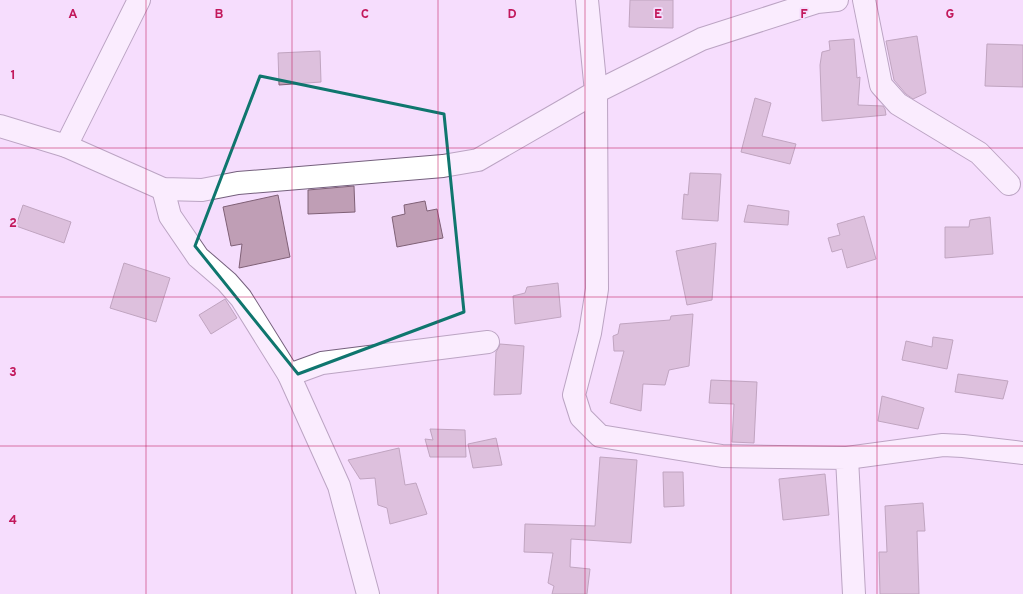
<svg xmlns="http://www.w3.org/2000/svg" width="1023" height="594" font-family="Overpass,sans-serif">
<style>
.building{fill:#bf9eb5;stroke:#7f6076}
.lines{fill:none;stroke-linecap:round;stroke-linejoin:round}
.minor-casing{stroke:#75607d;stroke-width:24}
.minor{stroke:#fff;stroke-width:22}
.marked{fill:none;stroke:#0f766e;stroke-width:3;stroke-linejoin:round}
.grid{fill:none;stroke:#c2185b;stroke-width:1;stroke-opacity:0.55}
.grid-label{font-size:13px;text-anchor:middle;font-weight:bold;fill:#c2185b;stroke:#f5ddfd;stroke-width:3.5;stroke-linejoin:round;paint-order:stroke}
</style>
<rect width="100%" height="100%" fill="#f5ddfd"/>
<g class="building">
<path d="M630,0h43v28l-44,-1z"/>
<path d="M917,36l9,57 -13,6 -7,-5 -12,-14 -8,-39z"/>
<path d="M854,39l3,39 3,-1 -2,28 25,1 2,3 1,6 -64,6 -2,-56 2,-13 8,-2 -1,-9z"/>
<path d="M987,44l36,1v42l-38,-1z"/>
<path d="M320,51l1,31 -42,3 -1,-32z"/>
<path d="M755,98l16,5 -9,33 34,8 -6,20 -49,-12z"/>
<path d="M690,173l31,1 -3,47 -36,-2 2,-25 4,1z"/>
<path d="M354,186l1,26 -47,2v-24z"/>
<path d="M278,195l12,62 -51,11 3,-24 -11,2 -8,-39z"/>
<path d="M425,201l2,10 10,-2 6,29 -46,9 -5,-30 13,-3 -1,-9z"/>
<path d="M23,205l48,17 -7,21 -48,-17z"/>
<path d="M748,205l41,6 -1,14 -44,-3z"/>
<path d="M864,216l12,43 -29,9 -5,-19 -10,3 -4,-14 12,-3 -3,-11z"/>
<path d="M990,217l3,37 -48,4v-31h24l1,-7z"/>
<path d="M716,243l-4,57 -25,5 -11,-54z"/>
<path d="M124,263l46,15 -14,44 -46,-14z"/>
<path d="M558,283l3,34 -46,7 -2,-28 12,-3 2,-6z"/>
<path d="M225,299l12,19 -26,16 -12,-19z"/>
<path d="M693,314l-4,52 -20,4 -4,15 -22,-1 -2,27 -31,-8 14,-52h-10l-1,-15 5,-2 2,-10 50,-4 1,-4z"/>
<path d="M933,337l20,3 -6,29 -45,-9 4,-19 26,6z"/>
<path d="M500,344l24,2 -3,48 -27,1 2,-43 3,-5z"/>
<path d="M958,374l50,7 -5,18 -48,-7z"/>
<path d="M711,380l46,2 -3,61 -22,-1 2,-38 -25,-1z"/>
<path d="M882,396l42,12 -6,21 -40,-8z"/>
<path d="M430,429l35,1 1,27h-36l-5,-18 8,1z"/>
<path d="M496,438l6,27 -29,3 -5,-24z"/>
<path d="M399,448l6,37 11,-2 11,31 -37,10 -3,-16 -9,-3 -3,-27 -15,1 -12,-19z"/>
<path d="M600,457l37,3 -6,83 -60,-4 -1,28 20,2 -3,25h-35l2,-8 -6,-3 5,-30 -29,-1 1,-28 70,2z"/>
<path d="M663,472h20l1,34 -20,1z"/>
<path d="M825,474l4,41 -46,5 -4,-41z"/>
<path d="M923,503l2,28h-8l2,63h-39l-1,-42h8l-2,-46z"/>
</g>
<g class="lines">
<defs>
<g id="minor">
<path d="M587,0l9,92 1,197 -7,44 -16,62 7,22 19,19 122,20 125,2 7,136"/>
<path d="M864,0l17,85 17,19 81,49 30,31"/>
<path d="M0,126l66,20 97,43 39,1 36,-7 205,-17 35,-6 118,-68 106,-53 115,-37 20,-2"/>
<path d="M66,146l73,-146"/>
<path d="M163,189l7,27 28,41 29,25 14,16 48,77 50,111 29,108"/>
<path d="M289,375l33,-12 166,-21"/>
<path d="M847,458l96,-13 20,1 60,7"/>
</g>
</defs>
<use href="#minor" class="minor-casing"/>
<use href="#minor" class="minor"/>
</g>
<path d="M0 0H1023V594H0ZM260,76l184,38 20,198 -166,62 -103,-128z" fill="#f5ddfd" fill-opacity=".55" fill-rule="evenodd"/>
<path class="marked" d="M260,76l184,38 20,198 -166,62 -103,-128z"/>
<path class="grid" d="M146,0v594M292,0v594M438,0v594M585,0v594M731,0v594M877,0v594M0,148h1023M0,297h1023M0,446h1023"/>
<g class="grid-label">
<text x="73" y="18">A</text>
<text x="219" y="18">B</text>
<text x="365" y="18">C</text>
<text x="512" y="18">D</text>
<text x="658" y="18">E</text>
<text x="804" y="18">F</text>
<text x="950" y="18">G</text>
<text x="13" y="79">1</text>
<text x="13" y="227">2</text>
<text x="13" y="376">3</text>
<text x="13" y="524">4</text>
</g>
</svg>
